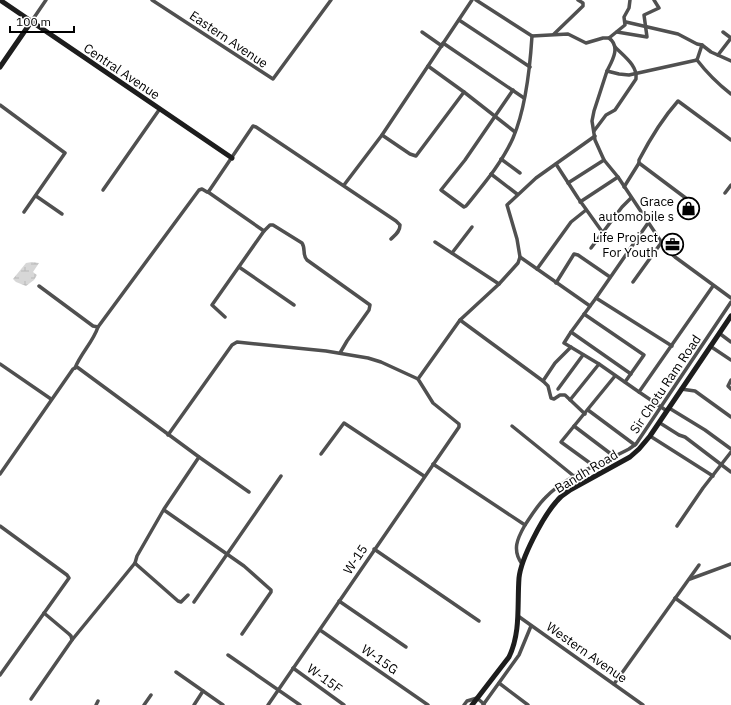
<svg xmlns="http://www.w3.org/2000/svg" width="731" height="705" font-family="'IBM Plex Sans',sans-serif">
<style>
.wetland{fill:url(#wetland-marsh)}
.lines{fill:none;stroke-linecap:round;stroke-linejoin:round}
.street{stroke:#505050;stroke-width:3.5}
.secondary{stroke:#1d1d1d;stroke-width:5}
.labels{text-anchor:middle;stroke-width:3.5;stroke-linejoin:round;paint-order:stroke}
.street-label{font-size:13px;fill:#000;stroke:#fff}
.poi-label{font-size:13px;fill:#000;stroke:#fff;text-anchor:end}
</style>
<defs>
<pattern id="wetland-marsh" width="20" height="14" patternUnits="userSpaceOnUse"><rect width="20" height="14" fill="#d7d7d7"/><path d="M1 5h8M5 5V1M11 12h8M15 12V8" fill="none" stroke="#b7b7b7"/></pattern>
</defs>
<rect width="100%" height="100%" fill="#fff"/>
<path class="wetland" d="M32,262l7,1 -6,9 4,3 -3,5 -8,6 -10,-4 -3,-3 13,-16z"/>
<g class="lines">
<g class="street">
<path d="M152,0l121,79 58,-79"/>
<path d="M476,0l56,36 36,-2 18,9 17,-5h6c12,9 3,23 -2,33"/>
<path d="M459,20l71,47"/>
<path d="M31,22l15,-22"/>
<path d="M626,22l52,12 19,10 5,1 9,7 20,9"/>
<path d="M422,32l20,14"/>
<path d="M617,32l30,5 -3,-22 15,-7 -5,-8"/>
<path d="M723,32l8,6"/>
<path d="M554,34l29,-28v-3l-5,-3"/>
<path d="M609,38l16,-13 -1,-8 5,-9 1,-8"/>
<path d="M443,43l81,55"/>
<path d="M718,55l13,-17"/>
<path d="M697,60l-68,15 -10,-1 -12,-3 -13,40 -2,10 3,19 9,20 14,17 48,72 9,8 56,41"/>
<path d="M697,60c10,13 21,24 34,34"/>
<path d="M697,60l5,-15"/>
<path d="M428,66l36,26 51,40"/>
<path d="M513,90l-48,70 -24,30 23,17 2,-1c17,-21 36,-43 47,-68 13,-30 17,-70 19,-102"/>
<path d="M0,105l65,48 -41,59"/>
<path d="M594,131l12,-16 9,-5 21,-31c2,-13 -12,-23 -21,-32"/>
<path d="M382,135l28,19 6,2 48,-64"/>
<path d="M501,159l19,14"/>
<path d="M556,164l22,34 25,35"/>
<path d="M491,174l26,20"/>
<path d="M568,183l36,-23"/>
<path d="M344,185l38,-50 90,-135"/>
<path d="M624,187l15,-24"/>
<path d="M103,190l56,-80"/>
<path d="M208,192l56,39 -52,74 13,12"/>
<path d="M725,193l6,-8"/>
<path d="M36,196l26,18"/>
<path d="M580,202l38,-25"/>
<path d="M695,205l-56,-42v-3c11,-21 23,-41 39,-59l53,39"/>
<path d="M264,231l6,-6h3l29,18c4,6 0,12 5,17l63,45 -1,5 -22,31 -7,12"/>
<path d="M435,242l64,42"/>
<path d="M591,248l31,-41 9,-9"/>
<path d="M452,253l20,-26"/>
<path d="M520,257l70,49"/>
<path d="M239,267l55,38"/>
<path d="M537,269l34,-47 15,-12"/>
<path d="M633,282l28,-39"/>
<path d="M556,283l18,-29 4,1 32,22"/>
<path d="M39,286l54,40 5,1 101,-137 3,-1 5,3 2,-1 44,-65 3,1 140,94 4,4c0,7 -5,10 -9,14"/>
<path d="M596,298l76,48"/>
<path d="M584,314l60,41 -19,27"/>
<path d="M460,320l83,61 5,5 3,12 3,1 6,-4h5l20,19"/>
<path d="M571,332l60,42"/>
<path d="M719,333l12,9"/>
<path d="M710,346l21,14"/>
<path d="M0,364l51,35"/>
<path d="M75,368c6,-15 18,-26 23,-41"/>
<path d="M731,380l-3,6 3,3"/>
<path d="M543,381l12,-18 16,-16"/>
<path d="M558,389l25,-34"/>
<path d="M681,389l14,2 36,26"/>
<path d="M639,392l-40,-28 -35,-21 7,-11 25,-34 52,-75"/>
<path d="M570,400l29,-36"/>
<path d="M669,408l36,22 26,19"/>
<path d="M588,410l47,35"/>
<path d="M667,411l-28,-19 74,-106"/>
<path d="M660,423l19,12 6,2 46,35"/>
<path d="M512,426l63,51"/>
<path d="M574,426l41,31"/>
<path d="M168,435l64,-90 5,-3 89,9 42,7 13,4 37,17"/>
<path d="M650,436l63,40"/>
<path d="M321,454l23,-31 80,53"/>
<path d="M433,464l92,61"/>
<path d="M594,466l-33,-24 54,-66"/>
<path d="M0,474l73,-105 4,-2 122,90 50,35"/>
<path d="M164,510l80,56 27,24v2l-29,42"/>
<path d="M0,526l67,49 2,3 -69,97"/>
<path d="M677,526l26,-38 28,-36"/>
<path d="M374,549l105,72"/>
<path d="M522,564c-10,-14 -5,-25 3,-39 6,-9 12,-19 20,-27 22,-23 56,-34 84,-49l7,-5 95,-142"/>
<path d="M690,579l41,-15"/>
<path d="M188,595l-7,7 -3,-1 -41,-36 -2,-2 2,-7 27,-47 35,-52"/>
<path d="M675,598l56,40"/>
<path d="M339,601l67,46"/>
<path d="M194,602l87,-126"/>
<path d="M518,616l125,89"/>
<path d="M320,630l108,75"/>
<path d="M72,640l63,-77"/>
<path d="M228,655l72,50"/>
<path d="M293,668l51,37"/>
<path d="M176,672l47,33"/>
<path d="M499,683l29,22"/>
<path d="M614,684l85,-119"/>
<path d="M31,699l41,-59 -1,-4 -2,-2 -25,-21"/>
<path d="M96,705l2,-4"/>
<path d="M144,705l7,-10"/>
<path d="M194,705l9,-14"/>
<path d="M268,705l191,-278v-3l-26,-21 -15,-24 42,-59 39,-36 19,-21 2,-6 -3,-18 -10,-34 29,-27 59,-42"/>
<path d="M464,705l3,-4 10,-3 7,6"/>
<path d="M483,705l36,-50 12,-29"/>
</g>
<g class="secondary">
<path d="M0,0l232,158"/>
<path d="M0,67l31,-45"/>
<path d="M472,705l37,-48c12,-25 8,-52 10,-79 2,-20 24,-61 37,-76 4,-5 9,-9 14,-12l60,-33 9,-8 11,-13 81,-120"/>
</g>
</g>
<defs>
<symbol id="shop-ring" viewBox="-11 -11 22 22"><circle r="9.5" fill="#fff" stroke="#000" stroke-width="1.5"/><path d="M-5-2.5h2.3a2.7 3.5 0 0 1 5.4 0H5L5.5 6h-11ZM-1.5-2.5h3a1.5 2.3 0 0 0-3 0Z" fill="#000"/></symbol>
<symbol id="office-ring" viewBox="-11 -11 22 22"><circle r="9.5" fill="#fff" stroke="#000" stroke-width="1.5"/><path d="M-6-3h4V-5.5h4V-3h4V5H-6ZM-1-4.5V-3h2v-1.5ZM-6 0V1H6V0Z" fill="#000"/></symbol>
</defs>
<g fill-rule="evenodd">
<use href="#shop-ring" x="676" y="196" width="25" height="25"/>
<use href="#office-ring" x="660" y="232" width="25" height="25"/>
</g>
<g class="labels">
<g class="street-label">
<text transform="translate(229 39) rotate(34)" y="5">Eastern Avenue</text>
<text transform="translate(122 71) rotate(34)" y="5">Central Avenue</text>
<text transform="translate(665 384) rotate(-56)" y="5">Sir Chotu Ram Road</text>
<text transform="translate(586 471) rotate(-31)" y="5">Bandh Road</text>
<text transform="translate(355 559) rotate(-56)" y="5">W-15</text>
<text transform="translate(587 652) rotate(35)" y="5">Western Avenue</text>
<text transform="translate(380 659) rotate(35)" y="5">W-15G</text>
<text transform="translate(325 678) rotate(36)" y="5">W-15F</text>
</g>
<g class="poi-label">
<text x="674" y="206">Grace<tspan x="674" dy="15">automobile s</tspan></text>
<text x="658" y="242">Life Project<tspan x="658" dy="15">For Youth</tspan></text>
</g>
</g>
<path d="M10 26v6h64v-6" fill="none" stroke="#000000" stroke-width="2"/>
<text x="16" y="26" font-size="12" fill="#000000" stroke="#ffffff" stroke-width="3" paint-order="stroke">100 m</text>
</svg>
